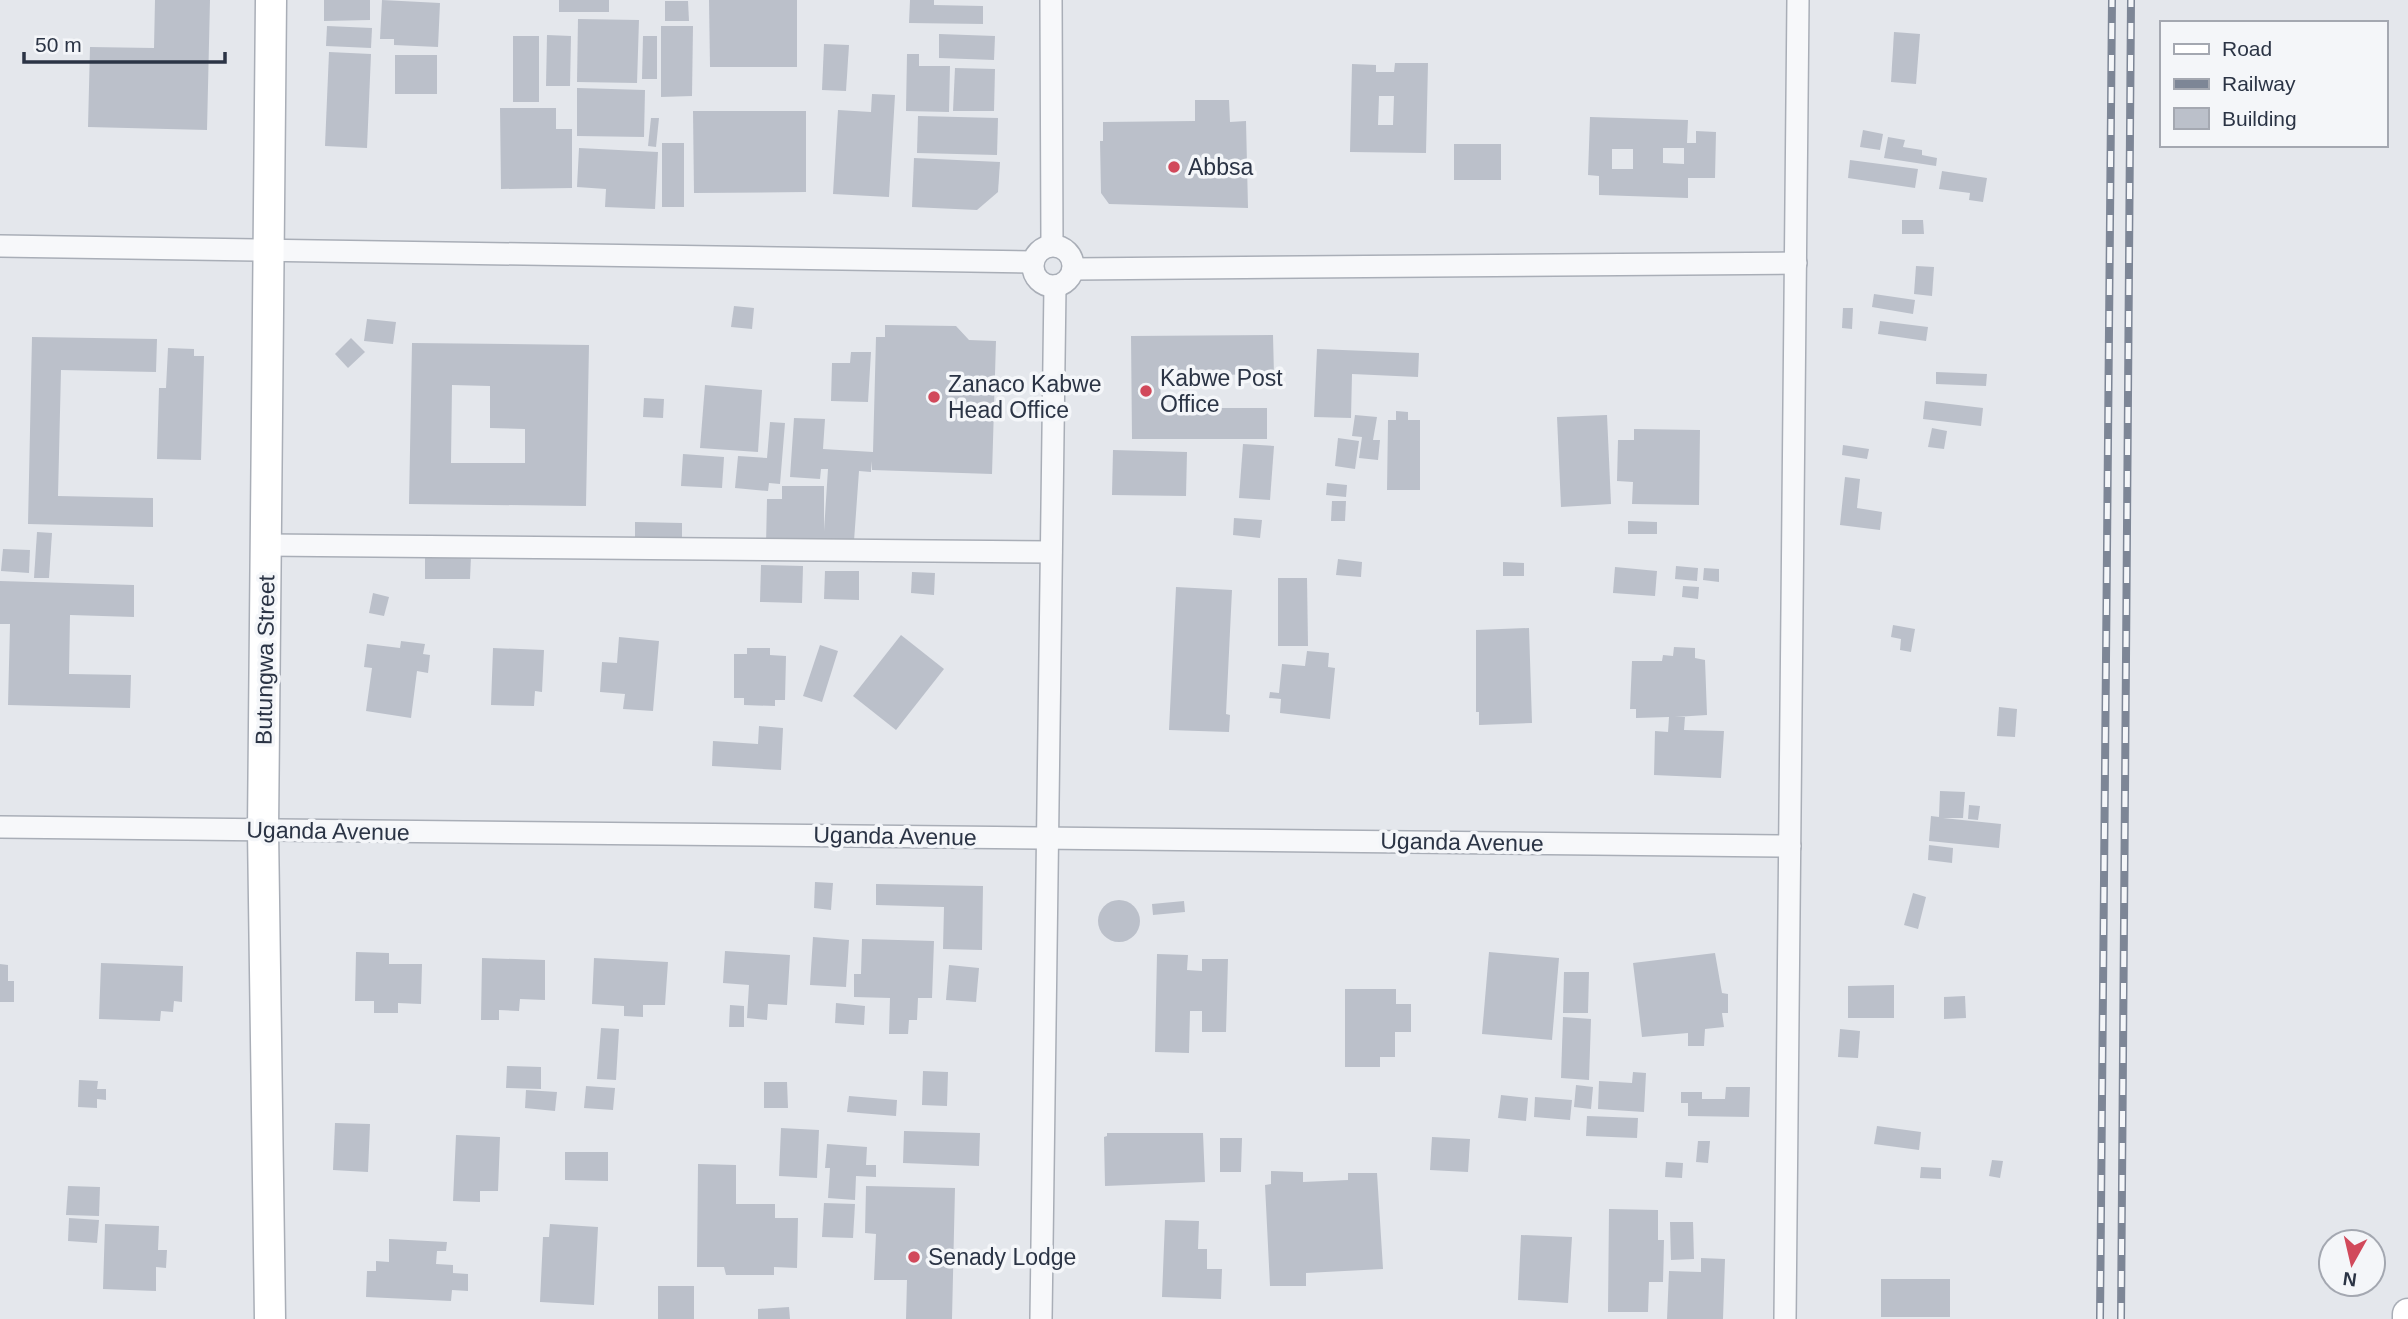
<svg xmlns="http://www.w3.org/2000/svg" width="2408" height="1319" font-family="Helvetica,sans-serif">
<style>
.building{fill:#bbc0ca;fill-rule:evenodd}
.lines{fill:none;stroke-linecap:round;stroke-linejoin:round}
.minor-casing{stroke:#a9aeb7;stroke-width:24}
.secondary-casing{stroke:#a9aeb7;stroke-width:33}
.minor{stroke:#f7f8fa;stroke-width:21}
.secondary{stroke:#fff;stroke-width:30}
.rail-casing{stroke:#7d8696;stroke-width:8}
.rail{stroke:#f4f6f9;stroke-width:5;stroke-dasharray:16;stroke-linecap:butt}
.poi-dot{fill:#d1495b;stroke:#f4f6f9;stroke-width:2.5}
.labels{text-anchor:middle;stroke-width:7;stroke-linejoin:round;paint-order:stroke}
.poi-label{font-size:23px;fill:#2b3445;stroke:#f4f6f9;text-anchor:start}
.street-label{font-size:23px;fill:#2b3445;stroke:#f4f6f9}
</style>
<rect width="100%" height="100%" fill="#e4e7ec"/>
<g class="building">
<path d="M155,0h55l-3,130 -119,-3 2,-80 64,1z"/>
<path d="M324,0h46v20l-46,1z"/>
<path d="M382,0l58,3 -2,44 -44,-2v-6h-14z"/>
<rect x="559" y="0" width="50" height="12"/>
<path d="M709,0h88v67h-87z"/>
<path d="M910,0h24v5l49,1v18l-74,-1z"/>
<path d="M665,1h23l1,20h-24z"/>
<path d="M578,19l61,1 -2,63 -60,-1z"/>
<path d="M327,26l45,2 -1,20 -45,-2z"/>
<path d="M661,26h32l-1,70 -31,1z"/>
<path d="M1894,32l26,2 -4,50 -25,-2z"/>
<path d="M939,34l56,2 -1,24 -55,-2z"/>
<path d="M547,35l24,1 -1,50h-24z"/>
<rect x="513" y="36" width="26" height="66"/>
<path d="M643,36h14v43h-15z"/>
<path d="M824,44l25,1 -3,46 -24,-1z"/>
<path d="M329,52l42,2 -4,94 -42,-2z"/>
<path d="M907,54h12v12h31l-1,46 -43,-1z"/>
<rect x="395" y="55" width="42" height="39"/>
<path d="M1395,63h33l-2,90 -76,-1 2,-88 24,1v7h18zM1379,96h15l-1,29h-15z"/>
<path d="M955,68l40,1 -1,42h-41z"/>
<path d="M577,88l68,2 -1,47 -67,-1z"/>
<path d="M872,94l23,1 -6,102 -56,-3 5,-84 33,2z"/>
<path d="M1195,100h34l1,22 16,-1 2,87 -139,-4 -8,-11 -1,-52h3v-19l92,-1z"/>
<path d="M500,108h56v21h16v59l-71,1z"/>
<path d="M693,111h113v81l-112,1z"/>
<path d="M918,116l80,2 -1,37 -80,-2z"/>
<path d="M1590,117l98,3 -1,23h9v-12l20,1 -1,46h-27v20l-89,-3v-19l-11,-1zM1663,148h21v16l-21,-1zM1612,149h21v20h-21z"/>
<path d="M651,118h8l-3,29 -8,-1z"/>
<path d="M1863,130l20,4 -3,16 -20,-3z"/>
<path d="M1888,137l17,3 -2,7 19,3v5l15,3 -1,8 -52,-8z"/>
<rect x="662" y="143" width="22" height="64"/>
<rect x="1454" y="144" width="47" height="36"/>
<path d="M579,148l79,4 -3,57 -50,-2 1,-18 -29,-2z"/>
<path d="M914,158l86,4 -2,30 -21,18 -65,-3z"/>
<path d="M1850,160l68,9 -3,19 -67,-10z"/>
<path d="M1942,171l45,7 -4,24 -14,-2 1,-7 -31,-4z"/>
<path d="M1902,220h21l1,14h-22z"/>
<path d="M1916,266l18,1 -2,29 -18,-2z"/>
<path d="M1874,294l41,6 -2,14 -41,-7z"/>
<path d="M734,306l20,2 -2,21 -21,-2z"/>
<path d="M1843,308h10l-1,21 -10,-1z"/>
<path d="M367,319l29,3 -3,22 -29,-3z"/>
<path d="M1880,321l48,6 -2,14 -48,-7z"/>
<path d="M885,325l71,1 13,14 27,1 -4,133 -120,-4 -1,-9v11l-12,-1 -5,70 -31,-2v7l-57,-1 1,-46h15v-13h42v45l4,-62h-7l-1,10 -30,-2 4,-59 31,1 -2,30 50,3 3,-115h9z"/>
<path d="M1273,335l1,40 -114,-1 1,34h106v31h-135l-1,-103z"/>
<path d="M32,337l125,2 -1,33 -95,-2 -3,126 95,2v29l-125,-3z"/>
<path d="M351,338l14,14 -17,16 -13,-14z"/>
<path d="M412,343l177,2 -3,161 -177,-2zM452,385l38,1v42l35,1v34h-74z"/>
<path d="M168,348l26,1v7h10l-3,104 -44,-1 2,-71h7z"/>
<path d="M1317,349l102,4 -1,24 -66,-3 -1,44 -37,-1z"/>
<path d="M851,352h20l-3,50 -37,-1 1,-38h18z"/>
<path d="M1936,372l51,2 -1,12 -50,-2z"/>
<path d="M705,385l57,5 -4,62 -58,-4z"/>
<path d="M644,398l20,1 -1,19 -20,-1z"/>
<path d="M1925,401l58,7 -2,18 -58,-7z"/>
<path d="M1396,411l12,1v8h12v70h-33l1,-70h8z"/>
<path d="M1355,415l22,2 -4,23h7l-2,20 -19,-2 3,-21 -10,-1z"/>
<path d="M1607,415l4,89 -50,3 -4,-90z"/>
<path d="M770,422l15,1 -5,61 -11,-1 -1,8 -33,-3 3,-32 29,2z"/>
<path d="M1932,428l15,3 -3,18 -16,-2z"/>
<path d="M1634,429l66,1 -1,75 -67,-1 1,-22 -16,-1 1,-41h16z"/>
<path d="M1338,438l21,3 -4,28 -20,-3z"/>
<path d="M1243,444l31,2 -4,54 -31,-2z"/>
<path d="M1843,445l26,4 -2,10 -25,-4z"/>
<path d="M1113,450l74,2 -1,44 -74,-1z"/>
<path d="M683,454l41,3 -2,31 -41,-2z"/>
<path d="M1845,477l15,2 -3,29 25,4 -2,18 -40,-5z"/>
<path d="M1327,483l20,2 -1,12 -20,-2z"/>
<path d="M1332,501h14l-1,20h-14z"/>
<path d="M1234,518l28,2 -2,18 -27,-3z"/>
<path d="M1628,521l29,1v12h-29z"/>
<path d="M635,522l47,1v17l-47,-1z"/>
<path d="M37,532l15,1 -3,45h-15z"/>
<path d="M3,549l27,1 -1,23 -28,-2z"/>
<path d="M425,556h46l-1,23h-45z"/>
<path d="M1338,559l24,3 -1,15 -25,-2z"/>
<path d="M1503,562l21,1v13h-21z"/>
<path d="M761,565l42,1 -1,37 -42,-1z"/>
<path d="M1676,566l22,2 -1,13 -22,-2z"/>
<path d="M1615,567l42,4 -2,25 -42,-3z"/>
<path d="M1704,568l15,1v13l-16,-2z"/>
<path d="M825,571h34v29l-35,-1z"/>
<path d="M912,572l23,1 -1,22 -23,-2z"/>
<path d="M1278,578h29l1,68h-30z"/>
<path d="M0,581l134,4v32l-64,-2 -1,59 62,1 -1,33 -122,-3 2,-81h-10z"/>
<path d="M1683,586l16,1 -1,12 -16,-2z"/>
<path d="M1176,587l56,3 -6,124 4,1 -1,17 -60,-2z"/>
<path d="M373,593l16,4 -5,19 -15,-3z"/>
<path d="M1893,625l22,4 -4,23 -11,-2 1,-11 -10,-2z"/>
<path d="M1529,628l3,95 -53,2v-13h-3v-82z"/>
<path d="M901,635l43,34 -48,61 -43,-34z"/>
<path d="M619,637l40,4 -6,70 -30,-2 2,-15 -25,-2 2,-30 15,1z"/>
<path d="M401,641l24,3 -2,10 7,1 -2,18 -11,-2 -6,47 -45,-7 6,-43 -8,-1 3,-23 33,4z"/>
<path d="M820,645l18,6 -16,51 -19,-6z"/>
<path d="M1674,647l21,1v10l10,2 2,55 -32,2h10l-1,13 40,1 -3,47 -67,-3 1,-44 13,1 1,-15 -33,1v-9h-6l2,-48h30l1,-6 10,1z"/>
<path d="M493,648l51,2 -2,42 -7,-1 -1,15 -43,-1z"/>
<path d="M747,648h23v7l16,1 -1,44h-10v6l-31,-1v-7h-10v-44h13z"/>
<path d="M1307,651l22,2 -1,14 7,1 -5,51 -50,-6 1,-14 -12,-1 1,-6 9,1 3,-29 23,2z"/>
<path d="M1999,707l18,2 -2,28 -18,-1z"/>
<path d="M759,726l24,2 -2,42 -69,-4 1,-25 45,3z"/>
<path d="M1940,791l25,1 -2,26h-20l58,6 -2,24 -70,-7 2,-25 8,1z"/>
<path d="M1969,805l11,1 -2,14 -10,-1z"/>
<path d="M1929,845l24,3 -1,15 -24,-3z"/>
<path d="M815,882l18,1 -2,27 -17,-2z"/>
<path d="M876,884l107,2 -1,64 -39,-1 1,-42 -68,-2z"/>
<path d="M1913,893l13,4 -8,32 -14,-4z"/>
<circle cx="1119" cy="921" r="21"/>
<path d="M1184,901l1,11 -32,3 -1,-11z"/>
<path d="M813,937l36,3 -3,47 -36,-2z"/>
<path d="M862,939l72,2 -2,57h-14l-1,22h-8l-1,14h-19l1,-36 -36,-1v-23h7z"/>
<path d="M725,951l65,4 -3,50 -19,-1 -1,16 -20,-2 2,-33 -26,-2z"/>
<path d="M356,952l33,1v11h33l-1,40 -23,-1v10h-24v-12h-19z"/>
<path d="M1489,952l70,6 -7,82 -70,-6z"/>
<path d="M1715,953l7,40 6,1v19h-6l2,14 -19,2 -1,17h-16v-13l-46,4 -9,-74z"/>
<path d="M1157,954l31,1 -1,15 15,1v-12h26l-2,73h-24v-21h-12l-1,42 -34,-1z"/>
<path d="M482,958l63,2v40l-25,-1 -1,12 -20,-1v10h-18z"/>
<path d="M594,958l74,4 -3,43h-22v12l-19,-1v-10l-32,-2z"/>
<path d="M101,963l82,3 -1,36 -8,-1 -1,11 -12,-1 -1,10 -61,-2z"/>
<path d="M0,964l8,1v16h6v21h-14z"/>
<path d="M949,965l30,3 -3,34 -30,-2z"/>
<path d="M1564,972h25l-1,41h-25z"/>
<path d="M1894,985v33h-46v-32z"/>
<path d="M1345,989h51v15h15v28h-16v25h-15v10h-35z"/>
<path d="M1965,996l1,22 -22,1v-22z"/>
<path d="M836,1003l29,3 -1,19 -29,-2z"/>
<path d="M730,1005l14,1v21h-15z"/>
<path d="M1563,1017l28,2 -2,61 -28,-2z"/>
<path d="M601,1028l18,1 -3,51 -19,-1z"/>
<path d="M1840,1029l20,2 -2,27 -20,-1z"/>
<path d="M507,1066l34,1v22l-35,-1z"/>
<path d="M923,1071l25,1 -1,34 -25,-1z"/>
<path d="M1633,1072l13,1 -2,39 -46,-3 1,-28 33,2z"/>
<path d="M79,1080l19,1 -1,8h9v11l-9,-1v9l-19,-1z"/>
<path d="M764,1082h23l1,26h-24z"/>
<path d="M1576,1085l17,2 -2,22 -17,-2z"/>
<path d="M586,1086l29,2 -2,22 -29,-2z"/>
<path d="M1726,1087h24l-1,30 -61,-1v-13h-7v-11h21v7h23z"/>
<path d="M526,1090l31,2 -2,19 -30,-3z"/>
<path d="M1501,1095l27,3 -2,23 -28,-3z"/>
<path d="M849,1096l48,4 -1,16 -49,-4z"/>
<path d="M1535,1097l37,3 -2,20 -36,-3z"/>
<path d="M1587,1116l51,2 -1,20 -51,-2z"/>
<path d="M335,1123l35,1 -2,48 -35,-2z"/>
<path d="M1877,1126l44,6 -2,18 -45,-6z"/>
<path d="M781,1128l38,2 -2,48 -38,-2z"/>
<path d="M904,1131l76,2 -1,33 -76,-3z"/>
<path d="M1107,1133h96l2,49 -100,4 -1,-49 3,-1z"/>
<path d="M456,1135l44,2 -2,54h-18v11l-27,-1z"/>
<path d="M1432,1137l38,2 -2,33 -38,-2z"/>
<path d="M1220,1138h22l-1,34h-21z"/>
<path d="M1698,1141h12l-2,22 -12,-1z"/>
<path d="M827,1144l40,3 -1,18h10v12l-20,-1 -1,24 -27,-2 2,-30h-5z"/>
<path d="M565,1152h43v29l-43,-1z"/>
<path d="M1992,1160l11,1 -3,17 -11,-2z"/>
<path d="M1666,1162l17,1 -1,15 -17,-1z"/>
<path d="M698,1164l38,1v39h39v14h23l-1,50 -23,-1v8h-48l-2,-8h-27z"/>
<path d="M1921,1167l20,1v11l-21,-1z"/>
<path d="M1271,1171l32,1v10l45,-2v-7h29l6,96 -77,4v13h-36l-5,-101 6,-1z"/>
<path d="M68,1186l32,1 -1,29 -33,-1z"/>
<path d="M866,1186l89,2 -3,131h-46l1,-39h-33l2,-46 -11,-1z"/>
<path d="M824,1203l31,1 -2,34 -31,-1z"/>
<path d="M1609,1209l49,1v30h6l-1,42h-14l-1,30h-40z"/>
<path d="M69,1218l30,2 -2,23 -29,-2z"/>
<path d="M1165,1220l34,1 -1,28h9v20h15l-1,30 -59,-2z"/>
<path d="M1670,1222h23l1,37 -23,1z"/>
<path d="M105,1224l54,2 -1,24h9l-1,18 -10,-1v24l-53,-2z"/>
<path d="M550,1224l48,3 -4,78 -54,-3 3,-65h6z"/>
<path d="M1521,1235l51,2 -4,66 -50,-3z"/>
<path d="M389,1239l58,3 -1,9h-9l-1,13 17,1v8l15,1v17l-16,-1 -1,11 -85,-4 1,-26h9v-10l13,1z"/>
<path d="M1701,1258l24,1 -2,60h-56l2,-48 32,1z"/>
<rect x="1881" y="1279" width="69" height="38"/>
<rect x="658" y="1286" width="36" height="33"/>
<path d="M789,1307l1,12h-32v-10z"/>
</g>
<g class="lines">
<defs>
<g id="minor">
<path d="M1051,0l1,245"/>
<circle cx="1053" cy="266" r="20"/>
<path d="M0,246l1033,16"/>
<path d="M1073,269l723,-6"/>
<path d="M266,545l785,7"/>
<path d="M0,827l1790,19"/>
<path d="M1041,1319l14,-1033"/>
<path d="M1785,1319l13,-1319"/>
</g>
<g id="secondary">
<path d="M270,1319l-7,-489 8,-830"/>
<path d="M2408,1319v-5"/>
</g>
</defs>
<use href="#minor" class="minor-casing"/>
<use href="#secondary" class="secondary-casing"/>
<use href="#minor" class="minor"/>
<use href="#secondary" class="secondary"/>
<defs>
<g id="rail">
<path d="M2100,1319l12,-1319"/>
<path d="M2121,1319l10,-1319"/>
</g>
</defs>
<use href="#rail" class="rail-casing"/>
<use href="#rail" class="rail"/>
</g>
<g class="poi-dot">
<circle cx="1174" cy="167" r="7"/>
<circle cx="1146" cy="391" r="7"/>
<circle cx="934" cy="397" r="7"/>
<circle cx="914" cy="1257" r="7"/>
</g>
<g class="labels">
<g class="poi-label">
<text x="1188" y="175">Abbsa</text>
<text x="1160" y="386">Kabwe Post<tspan x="1160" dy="26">Office</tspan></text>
<text x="948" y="392">Zanaco Kabwe<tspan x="948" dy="26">Head Office</tspan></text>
<text x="928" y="1265">Senady Lodge</text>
</g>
<g class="street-label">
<text transform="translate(265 660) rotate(-89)" y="8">Butungwa Street</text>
<text transform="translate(328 831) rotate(1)" y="8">Uganda Avenue</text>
<text transform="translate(895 836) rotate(1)" y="8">Uganda Avenue</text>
<text transform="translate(1462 842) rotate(1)" y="8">Uganda Avenue</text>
</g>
</g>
<rect x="2160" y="21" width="228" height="126" fill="#f4f6f9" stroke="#a4a8b1" stroke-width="2"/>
<rect x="2174" y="44" width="35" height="10" fill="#ffffff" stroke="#a4a8b1" stroke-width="2"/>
<text x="2222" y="56" font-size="21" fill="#2b3445">Road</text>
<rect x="2174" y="79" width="35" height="10" fill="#7d8696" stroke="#a4a8b1" stroke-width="2"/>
<text x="2222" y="91" font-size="21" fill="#2b3445">Railway</text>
<rect x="2174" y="108" width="35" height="21" fill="#bbc0ca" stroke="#a4a8b1" stroke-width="2"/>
<text x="2222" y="126" font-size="21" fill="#2b3445">Building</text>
<g transform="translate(2352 1263) rotate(188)"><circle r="33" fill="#f4f6f9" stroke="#a4a8b1" stroke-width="2"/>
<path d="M0-5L12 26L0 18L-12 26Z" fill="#d1495b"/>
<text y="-10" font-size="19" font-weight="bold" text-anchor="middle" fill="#2b3445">N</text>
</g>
<path d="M24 52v10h201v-10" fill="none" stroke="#2b3445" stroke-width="3.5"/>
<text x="35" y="52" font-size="21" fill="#2b3445" stroke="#f4f6f9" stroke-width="5" paint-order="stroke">50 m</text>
</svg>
